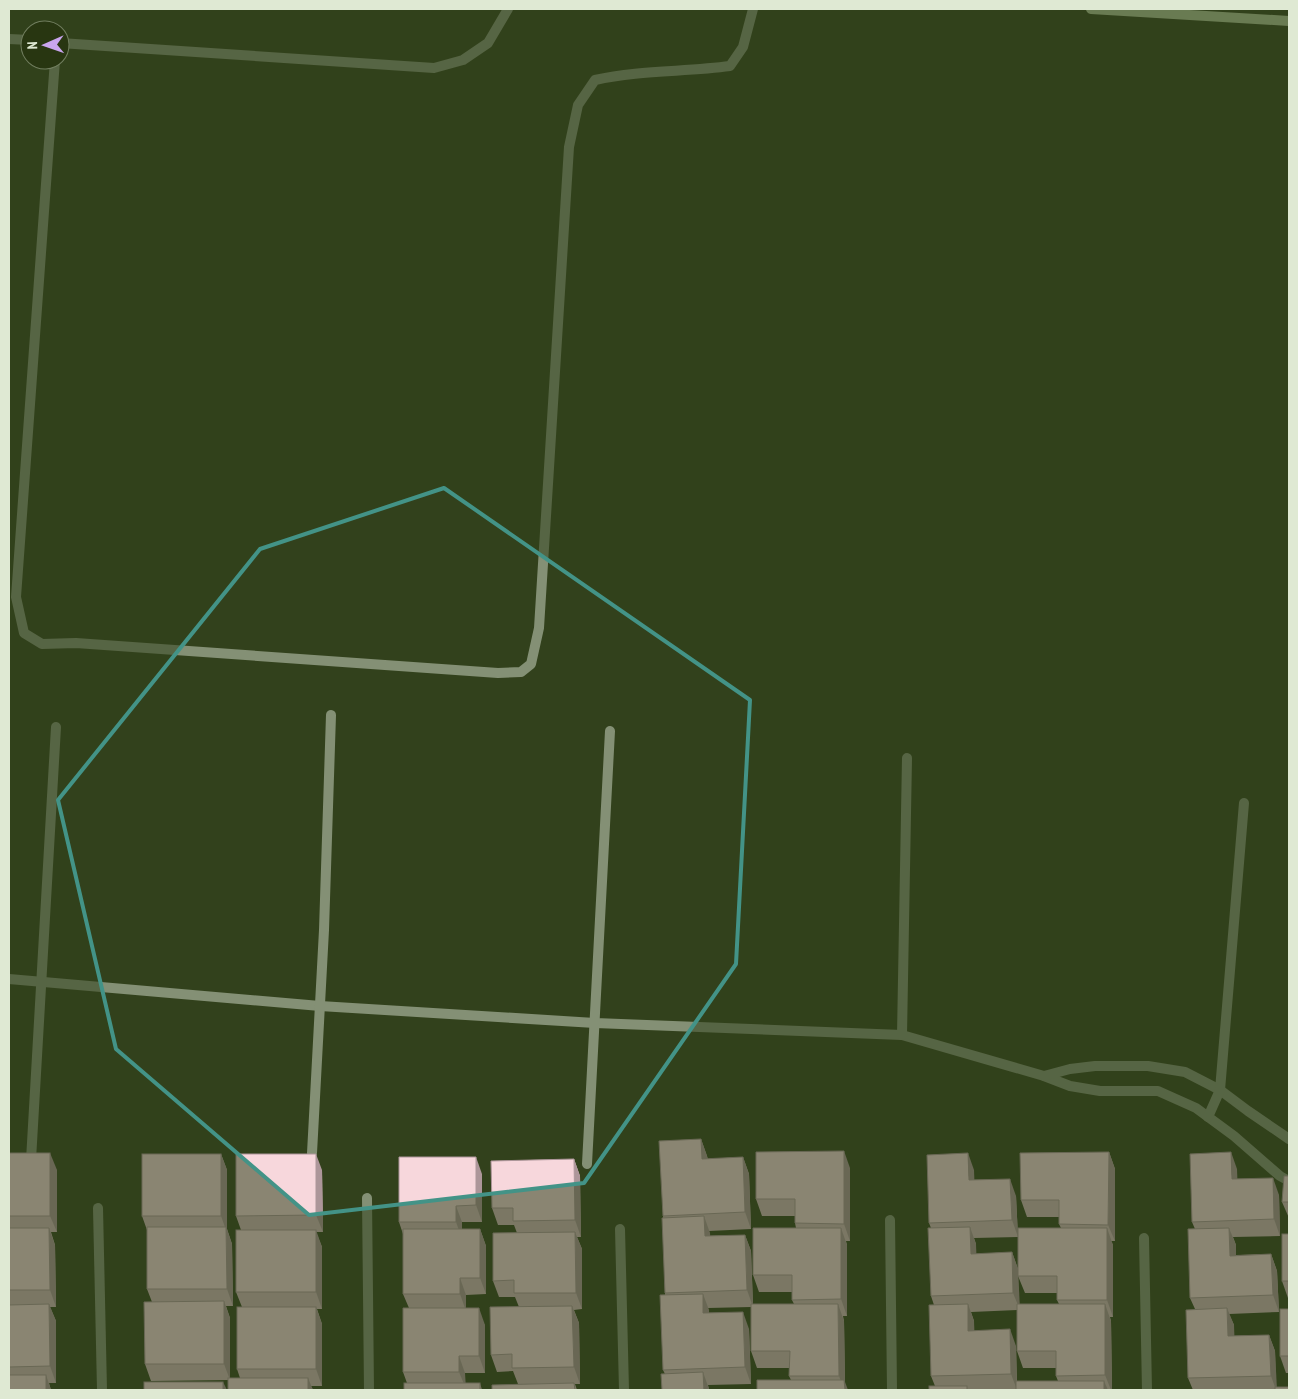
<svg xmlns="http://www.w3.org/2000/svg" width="1298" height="1399" font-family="'PT Sans Narrow',sans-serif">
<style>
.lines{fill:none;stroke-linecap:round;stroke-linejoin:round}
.lane{stroke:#849075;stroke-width:10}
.street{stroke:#849075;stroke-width:10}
.secondary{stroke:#aec095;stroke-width:10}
.wall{fill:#d4b9bd;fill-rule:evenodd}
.shaded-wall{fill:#ad969a}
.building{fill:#f7d7dc;stroke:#ad969a}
.marked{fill:none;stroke:#439387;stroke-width:4;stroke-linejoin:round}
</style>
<rect width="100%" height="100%" fill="#32411c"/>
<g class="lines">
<g class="lane">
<path d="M9,39l21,1"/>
<path d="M60,43l374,25 29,-8 25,-17 20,-34"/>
<path d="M55,60l-39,537 8,36 18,11 34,-1 422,30 23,-1 10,-8 8,-36 30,-481 9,-42 17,-25c44,-10 90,-8 135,-14l13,-19 10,-38"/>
</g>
<g class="street">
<path d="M9,979l311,27 275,17 307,12 142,41 26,10 30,5h58l38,17 38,28 46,40 9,5"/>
<path d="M902,1035l5,-277"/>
<path d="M1044,1076l26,-7 25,-3h53l37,6 35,18 28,21 41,28"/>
<path d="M1208,1117l12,-27 24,-287"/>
<path d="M312,1153l12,-223 7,-215"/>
<path d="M31,1160l25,-433"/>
<path d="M587,1164l23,-433"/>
<path d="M367,1198l2,192"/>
<path d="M98,1208l4,182"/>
<path d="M890,1220l2,170"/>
<path d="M620,1229l4,161"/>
<path d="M1144,1238l3,152"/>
</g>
<path class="secondary" d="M1091,9l198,12"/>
</g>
<g class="wall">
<path d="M701,1139l6,17 1,3 35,-2 6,17 2,55 -42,2 1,5 35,-1 6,16 2,53h41l-2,-4v-8h-33l-6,-17 43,-47 -1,-5v-7h-33l-6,-17 94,-31v73h-4l1,4v71h-4l1,5 1,61 -54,-2 -2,-4v-8h-32l-6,-17v-44l-43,1 1,5 40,16 2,55 -43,1 1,4 -44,-15 -2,-4 2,-75v-2l-2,-75v-2z"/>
<path d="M1109,1152l6,17v72h-4l2,4v72h-3l1,4 1,69h-183l6,-4 -4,-10 3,-71 -3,-9v-68l-2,-5 45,-53v10l42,16 2,41 -44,1 2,6v10l36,-2 6,17 43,-41 -2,-4v-7h-32l-6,-17zM1018,1276l7,17h32v7l2,4h-40zM1017,1310v41l6,17h33v8l2,5h-41l-1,-35 -42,-15v-10l-3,-9z"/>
<path d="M9,1153l48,17v62h-6l4,13 1,62h-6l6,14v62h-7l2,7h-42z"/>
<path d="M221,1154l6,16v59l5,15 1,62h-7l4,12v60h10l-3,-9 5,-62 -6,-15 5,-62 -5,-14 86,-46 1,62h-7l6,15v62h-5l5,15v62h-11l2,4h-85v-10l-77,1 -6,-17 7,-62 -5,-13v-59l-5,-14z"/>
<path d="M574,1159l6,17 1,61h-4l5,12v60l-8,1 5,13 1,61h-5l2,6h-85l26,-6 -5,-13 -16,1 -6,-17 28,-48 -4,-10h-16l-6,-16 24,-48 -3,-8h-16l-6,-17z"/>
<path d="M1237,1169v10l42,16 1,41 -47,1 3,8v10l35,-1 6,17 2,41 -50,2 5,11v11l35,-1 6,16 1,36 13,3h-96l-5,-12 7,-69 -5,-11 5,-69 -3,-7z"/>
<path d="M482,1174v48h-20v7h18l6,17v48l-20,1v13l19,17v48h-20v10h15l2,7h-78l3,-7 -4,-11 6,-64 -6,-14v-60l-4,-12z"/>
<path d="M1289,1176v42l-7,-16z"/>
<path d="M1289,1234v64h-1l-6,-17z"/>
<path d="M1289,1309v64h-3l-6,-17z"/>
</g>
<g class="shaded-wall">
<path d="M701,1139l6,17 1,20 -6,-17z"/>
<path d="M844,1151l6,17v73l-6,-17z"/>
<path d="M1109,1152l6,17v72l-7,-16z"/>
<path d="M1231,1152l6,17 1,27 -6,-17z"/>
<path d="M50,1153l7,17v62l-7,-16z"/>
<path d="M968,1153l6,17 1,27 -6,-17z"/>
<path d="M221,1154l6,16v59l5,15 1,62 -6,-17 -1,-59 -5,-14z"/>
<path d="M316,1154l6,16 1,62 -7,-17z"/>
<path d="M476,1157l6,17v48l-6,-17z"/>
<path d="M743,1157l6,17 2,55 -6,-17z"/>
<path d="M574,1159l6,17 1,61 -6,-17z"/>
<path d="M1273,1178l6,17 1,41 -6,-17z"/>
<path d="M1010,1179l6,17 2,41 -6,-17z"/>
<path d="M456,1206l6,16v17l-6,-17z"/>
<path d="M704,1216l6,17 1,20 -6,-17z"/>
<path d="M970,1227l6,17 1,27 -6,-17z"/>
<path d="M49,1228l6,17 1,62 -6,-17z"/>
<path d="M841,1228l6,17v71l-6,-17z"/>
<path d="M1107,1228l6,17v72l-6,-17z"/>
<path d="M1229,1228l7,17v27l-6,-16z"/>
<path d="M480,1229l6,17v48l-6,-16z"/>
<path d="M316,1230l6,17v62l-6,-17z"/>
<path d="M575,1232l7,17v60l-6,-16z"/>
<path d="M745,1235l6,16 2,56 -6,-17z"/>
<path d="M1012,1252l6,17 2,41 -7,-17z"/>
<path d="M1271,1254l6,17 2,41 -6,-17z"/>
<path d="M460,1278l6,17v16l-6,-17z"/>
<path d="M703,1294l6,16v20l-6,-17z"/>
<path d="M224,1301l6,17v62l-6,-16z"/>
<path d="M49,1304l7,17v62l-6,-17z"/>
<path d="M838,1304l6,17 1,61 3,8h-4l-5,-14z"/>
<path d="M968,1304l6,17 1,27 -7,-17z"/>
<path d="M1105,1304l6,17 1,69h-1l-6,-15z"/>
<path d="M572,1306l7,17 1,61 -6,-17z"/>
<path d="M316,1307l6,17v62l-6,-17z"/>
<path d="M479,1308l6,17v48l-6,-17z"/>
<path d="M1227,1308l7,17 1,28 -7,-17z"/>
<path d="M743,1312l6,17 2,55 -6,-17z"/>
<path d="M1010,1329l6,17 1,44 -6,-16z"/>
<path d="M1269,1335l6,16 2,39h-1l-5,-14z"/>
<path d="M459,1356l6,17 1,16 -7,-17z"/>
<path d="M703,1372l6,17v1h-5z"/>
<path d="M46,1375l5,15h-5z"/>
<path d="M308,1378l5,12h-5z"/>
<path d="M1104,1381l4,9h-4z"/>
<path d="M223,1382l4,8h-4z"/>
</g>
<g class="building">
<path d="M701,1139l1,20 41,-2 2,55 -82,4 -4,-75z"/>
<path d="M844,1151v73l-49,-1v-24h-39v-47z"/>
<path d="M1109,1152l-1,73 -49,-1v-24h-38l-1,-47z"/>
<path d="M1231,1152l1,27 41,-1 1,41 -82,3 -2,-68z"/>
<rect x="9" y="1153" width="41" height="63"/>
<path d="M968,1153l1,27 41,-1 2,41 -83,3 -2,-68z"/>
<rect x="142" y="1154" width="79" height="62"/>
<path d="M236,1154h80v61l-80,1z"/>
<path d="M399,1157h77v48l-20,1v16h-57z"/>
<path d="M574,1159l1,61 -62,1v-13h-21l-1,-47z"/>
<path d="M1284,1176h5v26h-7z"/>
<path d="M704,1216l1,20 40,-1 2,55 -82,3 -3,-75z"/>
<path d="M147,1227h79l1,62h-80z"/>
<path d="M970,1227l1,27 41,-2 1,41 -82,3 -3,-68z"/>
<path d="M9,1228h40l1,62h-41z"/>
<path d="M753,1228h88v71l-49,1v-25h-39z"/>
<path d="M1018,1228h89v72h-50v-24h-39z"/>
<path d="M1229,1228l1,28 41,-2 2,41 -83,3 -2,-69z"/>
<path d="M403,1229h77v49h-20v16h-57z"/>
<rect x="236" y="1230" width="80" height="62"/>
<path d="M575,1232l1,61h-62v-13l-21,1v-48z"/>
<rect x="1282" y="1234" width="7" height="47"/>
<path d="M703,1294v19l40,-1 2,55 -82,3 -3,-75z"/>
<path d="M224,1301v63h-79l-1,-62z"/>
<path d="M49,1304l1,62 -41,1v-62z"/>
<path d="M751,1304h87l1,72h-50l1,-25h-39z"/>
<path d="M968,1304v27l42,-2 1,45 -80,2 -2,-71z"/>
<path d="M1017,1304h88v71l-49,1v-25h-39z"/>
<path d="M572,1306l2,61 -62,1v-14l-21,1 -1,-48z"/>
<rect x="237" y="1307" width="79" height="62"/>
<path d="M403,1308h76v48h-20v16h-56z"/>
<path d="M1227,1308l1,28 41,-1 2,41 -83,2 -2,-68z"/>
<rect x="1280" y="1309" width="9" height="47"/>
<path d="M703,1372l1,18h-42l-1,-16z"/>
<rect x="9" y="1375" width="37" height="15"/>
<rect x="228" y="1378" width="80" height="12"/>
<path d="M757,1380h87l1,10h-88z"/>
<rect x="1016" y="1381" width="88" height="9"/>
<rect x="144" y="1382" width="79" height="8"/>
<rect x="404" y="1383" width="76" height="7"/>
<path d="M574,1383l1,7h-83v-5z"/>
<rect x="929" y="1386" width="38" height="4"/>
<rect x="1275" y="1387" width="14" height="3"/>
</g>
<path d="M0 0H1298V1399H0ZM444,488l306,212 -14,264 -152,219 -275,32 -193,-166 -58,-249 202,-251z" fill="#32411c" fill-opacity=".55" fill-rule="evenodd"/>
<path class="marked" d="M444,488l306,212 -14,264 -152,219 -275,32 -193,-166 -58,-249 202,-251z"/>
<rect width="1298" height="1399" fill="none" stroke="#dfe9d3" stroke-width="20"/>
<g transform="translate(45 45) rotate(268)"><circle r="24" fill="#283611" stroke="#717e5f"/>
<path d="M0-4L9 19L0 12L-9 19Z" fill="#c9a5ee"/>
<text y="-8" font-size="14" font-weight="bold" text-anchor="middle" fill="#dfe9d3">N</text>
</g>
</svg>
